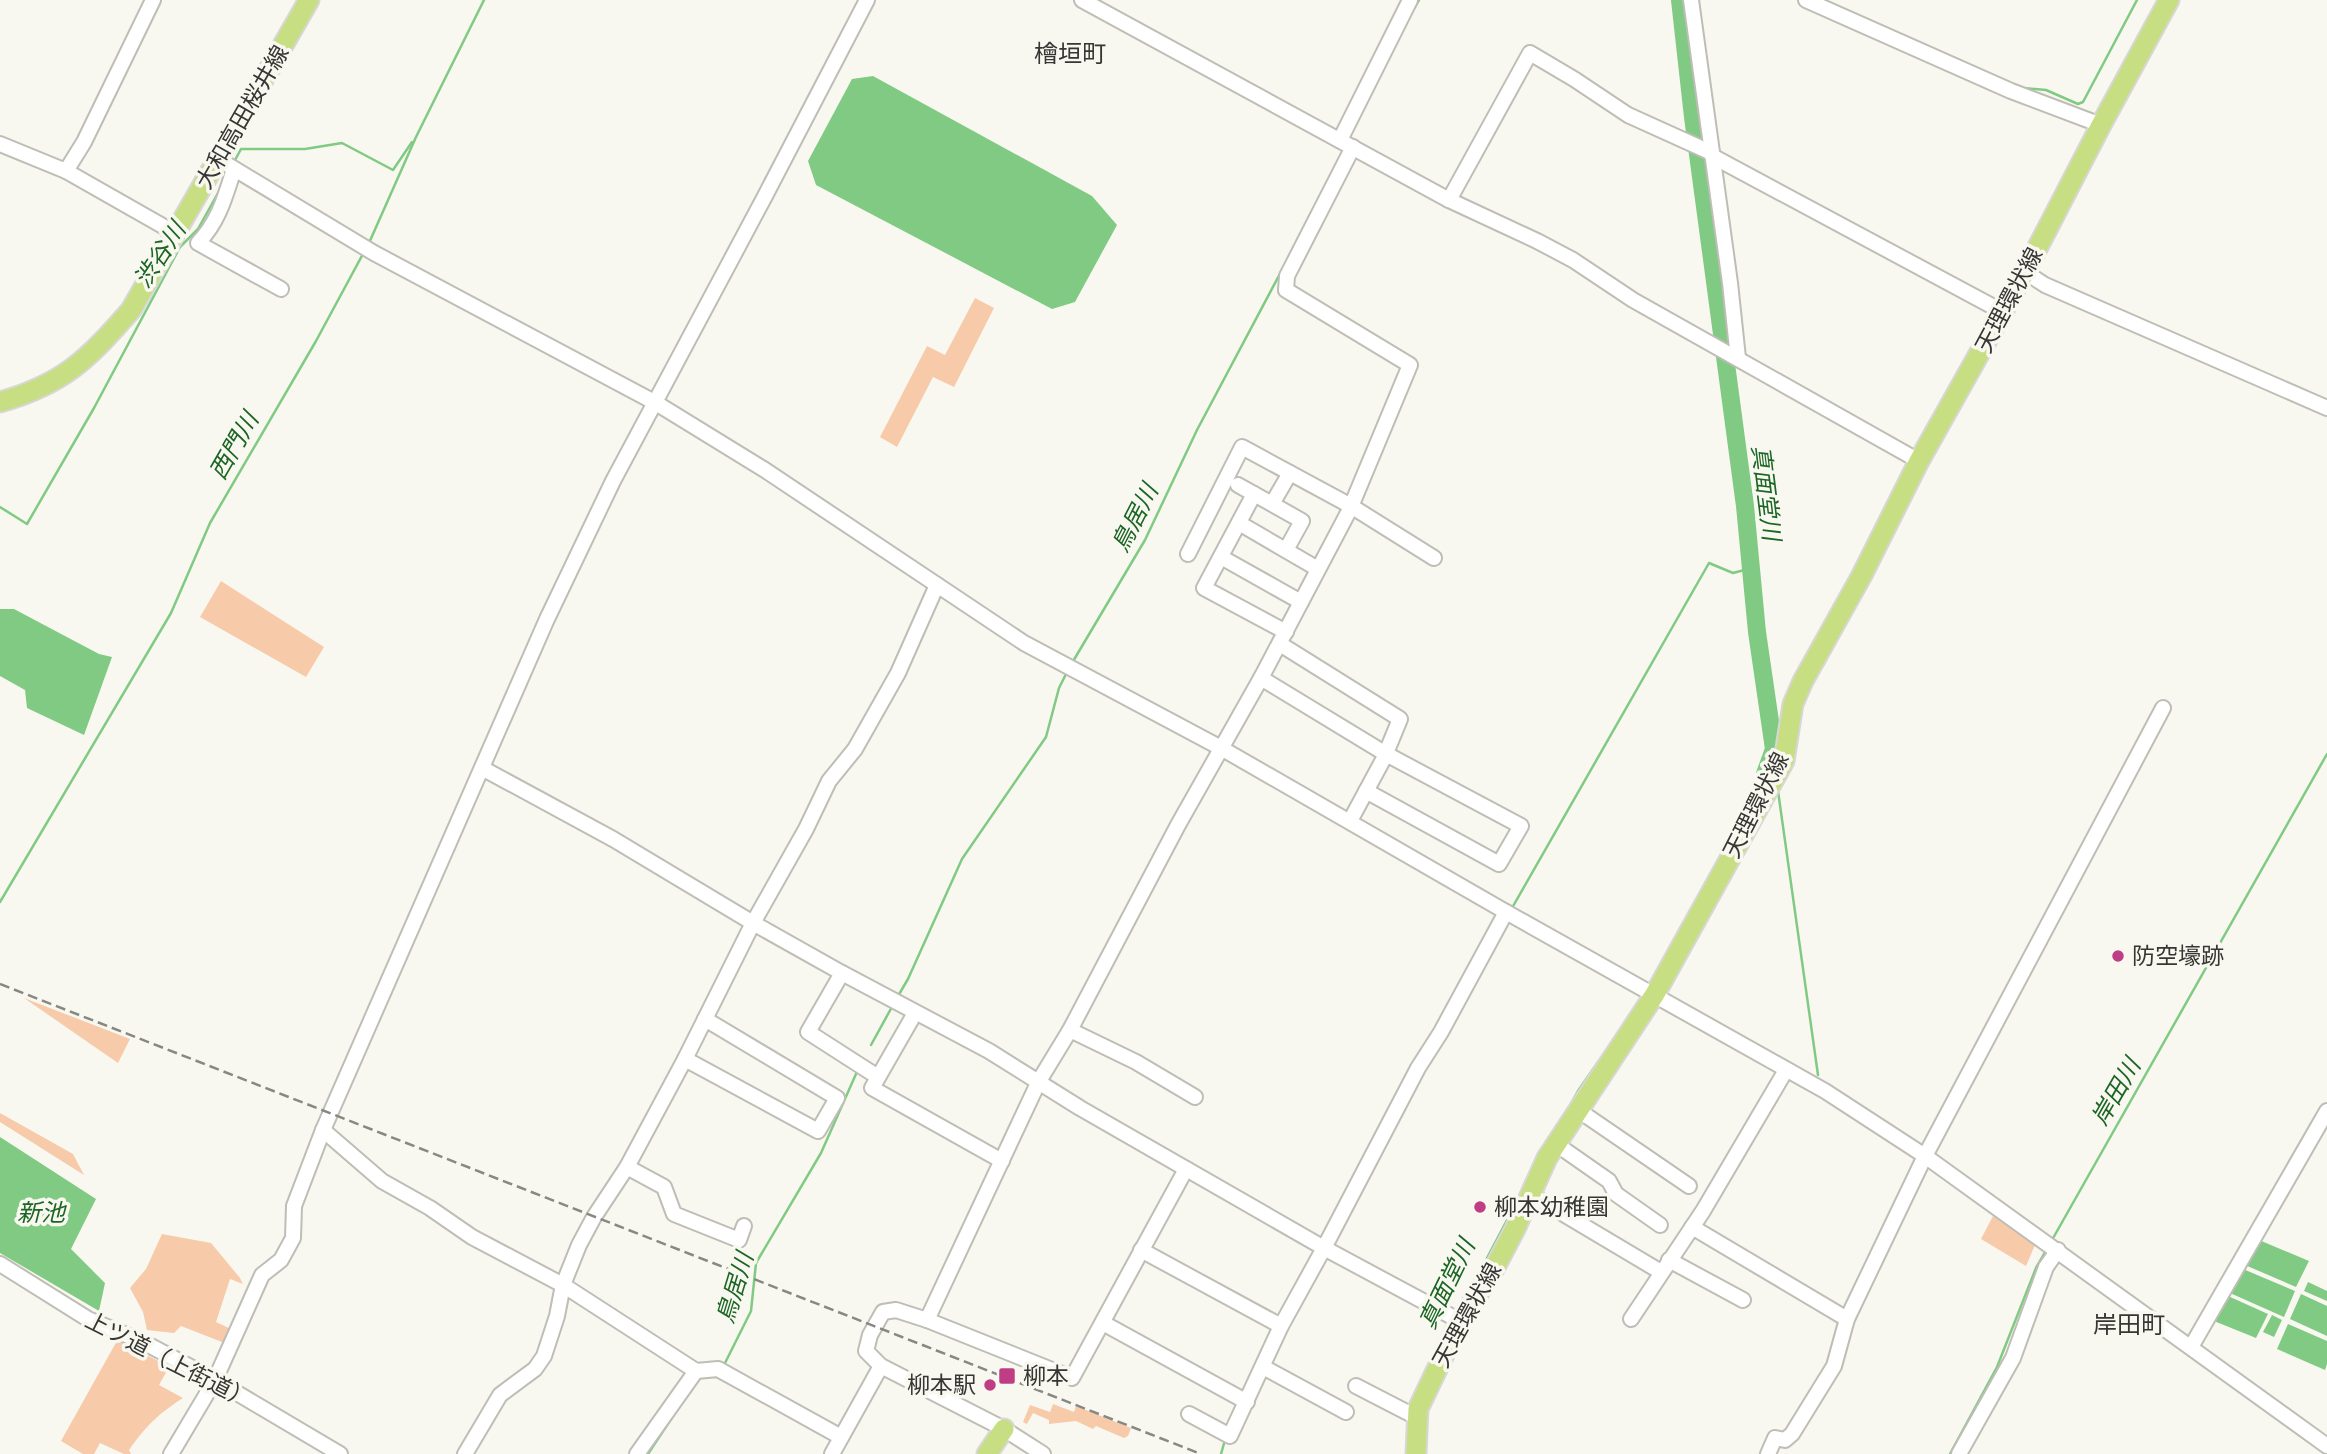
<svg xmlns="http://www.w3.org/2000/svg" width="2327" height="1454" font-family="'Space Grotesk','Noto Sans JP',sans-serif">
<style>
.green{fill:#f7caaa}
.water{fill:#80ca83}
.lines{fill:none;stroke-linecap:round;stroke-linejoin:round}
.stream{stroke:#80ca83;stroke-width:2.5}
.river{stroke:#80ca83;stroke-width:18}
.minor-casing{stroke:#bebdb6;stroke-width:18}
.major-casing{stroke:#d7d7d6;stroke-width:23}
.minor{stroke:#fff;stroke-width:14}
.major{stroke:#c8de82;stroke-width:19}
.rail{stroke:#888883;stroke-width:2.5;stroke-dasharray:10 5;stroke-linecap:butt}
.poi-dot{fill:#bf3d84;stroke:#f9f8f0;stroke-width:2.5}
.labels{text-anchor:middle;stroke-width:7;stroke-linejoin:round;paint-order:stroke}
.street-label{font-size:23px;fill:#363633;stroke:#f9f8f0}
.poi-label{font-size:23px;fill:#363633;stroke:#f9f8f0;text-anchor:start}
.neighbourhood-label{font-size:24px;fill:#363633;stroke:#f9f8f0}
.water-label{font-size:24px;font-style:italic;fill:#1b6624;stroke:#f9f8f0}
</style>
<rect width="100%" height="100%" fill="#f9f8f0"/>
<g class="green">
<path d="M975,298l19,10 -40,79 -21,-10 -36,70 -17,-10 47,-91 18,9z"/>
<path d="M221,581l103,66 -18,30 -106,-60z"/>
<path d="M24,998l106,41 -12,24z"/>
<path d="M0,1113l73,41 11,21 -84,-53z"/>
<path d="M1993,1216l42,29 -9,21 -45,-27z"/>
<path d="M162,1234l49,9 29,35 3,6 -13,-5 -14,43 17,8 -6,14 -46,-18 -7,7 -27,-3 -4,-18 -13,-24 16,-19z"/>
<path d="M118,1339l51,28 -10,18 24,13c-26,17 -36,27 -54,52l2,4h-7l-24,-11 -6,11h-11l-22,-13z"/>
<path d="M1053,1404l21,8 2,-6 55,22 -3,8 -4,2 -28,-12 -3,3 -17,-8 -27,3v-4l-16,-7 -10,18 4,-7 -4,-2 7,-17 20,7z"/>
</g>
<g class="water">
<path d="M873,76l219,120 25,29 -42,77 -23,7 -236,-124 -8,-24 44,-82z"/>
<path d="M0,609h14l85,45 13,3 -28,78 -57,-27 -2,-18 -25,-14z"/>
<path d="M0,1137l96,62 -25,50 34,34 -6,28 -99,-58z"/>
<path d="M2259,1240l50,21 -13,26 -51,-22z"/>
<path d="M2243,1269l52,22 -11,26 -54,-24z"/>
<path d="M2308,1282l19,9v10l-23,-10z"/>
<path d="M2301,1294l26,12v30l-37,-17z"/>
<path d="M2228,1296l40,18 -12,24 -42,-17z"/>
<path d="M2272,1315l10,5 -8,17 -11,-5z"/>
<path d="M2288,1324l39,17v23l-2,6 -48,-21z"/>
</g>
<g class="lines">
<g class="stream">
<path d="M1411,13l8,-13"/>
<path d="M1946,55l48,21"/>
<path d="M2023,88l23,2 32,14 5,-2 54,-102"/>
<path d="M234,162l7,-13h64l37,-6 51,27 19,-28"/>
<path d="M369,243l47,-106 68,-137"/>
<path d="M0,507l27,17 67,-116 86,-161 18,-18 25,-45"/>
<path d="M1072,663l73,-123 52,-110 86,-162"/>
<path d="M1778,791l40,284"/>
<path d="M1721,855l44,-81"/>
<path d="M0,902l171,-289 39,-90 106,-182 48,-89"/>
<path d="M1512,908l197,-345 24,10 19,-5"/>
<path d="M898,996l10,-17 54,-120 84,-122 13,-49 8,-16"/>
<path d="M871,1045l22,-40"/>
<path d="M1567,1111l11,-20 45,-65"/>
<path d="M2052,1240l275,-486"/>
<path d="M1477,1277l39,-74"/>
<path d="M723,1367l28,-56 5,-48 65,-110 35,-79"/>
<path d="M698,1378l21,-2"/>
<path d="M648,1454l25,-38"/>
<path d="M1221,1454l4,-14"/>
<path d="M1950,1454l47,-87 39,-99 11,-19"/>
</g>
<path class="river" d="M1680,0l13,117 52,389 12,126 17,117 -9,25"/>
<defs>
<g id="minor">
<path d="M1082,0l367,200 88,41 36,19 60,40 286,161"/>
<path d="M1691,0l39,283 8,75"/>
<path d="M1806,0l205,91 90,34"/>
<path d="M1340,140l70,-140"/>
<path d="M0,144l66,27 109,62"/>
<path d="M1712,156l291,156"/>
<path d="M218,159l156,94 282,150 109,67 259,173 197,105 285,164 319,179 100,65 402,290"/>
<path d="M234,169c-9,28 -15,52 -36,74l83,46"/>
<path d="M66,171l18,-29 69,-142"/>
<path d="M1449,200l81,-147 44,26 54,36 84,38"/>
<path d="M2025,272l20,13 282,123"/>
<path d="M1238,485l34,19 18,-31"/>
<path d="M1254,494l-50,94 82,44"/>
<path d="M1272,504l30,17 -16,29"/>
<path d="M1239,523l79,46"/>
<path d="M1188,554l54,-107 109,59 83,52"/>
<path d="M1221,557l80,45"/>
<path d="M1280,644l120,75 -16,39 -34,63"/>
<path d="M1261,678l125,76 135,72 -22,38 -133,-73"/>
<path d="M482,768l131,71 140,84 89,50 147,78 91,57 244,140 136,73"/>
<path d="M842,973l-34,59 70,45"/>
<path d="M915,1013l-43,75 130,73"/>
<path d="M1070,1030l66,32 59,35"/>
<path d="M685,1059l133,72 19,-33 -132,-79"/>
<path d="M1578,1110l111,76"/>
<path d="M323,1130l59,51 48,27 42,29 91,48 133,86 22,-2 123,68"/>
<path d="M1556,1144l53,37 7,13 44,31"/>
<path d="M627,1167l37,20 10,27 65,26 5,-14"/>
<path d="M1530,1194l131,78"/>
<path d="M1692,1227l155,92"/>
<path d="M1141,1250l140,76"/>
<path d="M1669,1260l74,40"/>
<path d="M0,1264l88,55 55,23 72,38 125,74"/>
<path d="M1631,1319l72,-108 83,-141"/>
<path d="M927,1320l145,58 114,-209"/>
<path d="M1103,1323l144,79"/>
<path d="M2191,1347l136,-236"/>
<path d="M1263,1367l83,45"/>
<path d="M1356,1386l62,32"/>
<path d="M1189,1414l41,22 51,-110 43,-78 94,-180 23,-36 65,-120"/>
<path d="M171,1454l44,-74 47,-105 19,-15 12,-22 1,-32 29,-76 224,-511 66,-138 151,-283 103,-198"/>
<path d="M465,1454l35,-59 35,-26 9,-13 13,-40 6,-31 16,-40 15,-28 33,-50 58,-108 68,-136 53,-94 23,-48 26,-32 43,-76 39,-88"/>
<path d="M637,1454l59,-83"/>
<path d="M832,1454l49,-88"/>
<path d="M1043,1454l-39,-25 -123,-63 -15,-15 4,-16 13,-23 13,-2 31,10 112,-239 31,-51 108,-205 83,-147 89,-169 60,-144 -124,-75 1,-14 66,-129"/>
<path d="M1768,1454l7,-16 10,2 7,-6 42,-68 13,-47 78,-163 238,-448"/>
<path d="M1959,1454l54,-96 33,-91 12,-17"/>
</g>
<g id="major">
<path d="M0,402c64,-18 88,-43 131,-92l178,-310"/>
<path d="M987,1454l17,-25"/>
<path d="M1416,1454l2,-45 42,-88 33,-50 22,-42 32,-71 108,-164 129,-233 9,-57 10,-23 59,-106 57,-114 106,-189 76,-147 68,-125"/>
</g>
</defs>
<use href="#minor" class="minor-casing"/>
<use href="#major" class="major-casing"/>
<use href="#minor" class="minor"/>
<use href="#major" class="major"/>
<path class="rail" d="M0,984l1201,470"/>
</g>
<g class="poi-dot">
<circle cx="2118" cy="956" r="7"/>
<circle cx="1480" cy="1207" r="7"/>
<rect x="998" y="1367" width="18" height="18" rx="3.5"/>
<circle cx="990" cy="1385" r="7"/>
</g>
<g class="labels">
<g class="street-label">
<text transform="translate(242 117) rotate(-60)" y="8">大和高田桜井線</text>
<text transform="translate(2009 300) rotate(-62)" y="8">天理環状線</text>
<text transform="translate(1756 805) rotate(-63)" y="8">天理環状線</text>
<text transform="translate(1467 1315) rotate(-61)" y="8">天理環状線</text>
<text transform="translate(169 1360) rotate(27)" y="8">上ツ道（上街道）</text>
</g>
<g class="poi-label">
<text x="2132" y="964">防空壕跡</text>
<text x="1494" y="1215">柳本幼稚園</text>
<text x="1023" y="1384">柳本</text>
<text x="976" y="1393" text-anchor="end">柳本駅</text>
</g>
<g class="neighbourhood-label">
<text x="1070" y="62">檜垣町</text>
<text x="2129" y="1333">岸田町</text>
</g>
<g class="water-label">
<text transform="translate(160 255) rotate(-57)" y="8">渋谷川</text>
<text transform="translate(234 446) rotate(-60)" y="8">西門川</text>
<text transform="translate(1766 493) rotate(83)" y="8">真面堂川</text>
<text transform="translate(1135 518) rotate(-63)" y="8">鳥居川</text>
<text transform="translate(2116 1092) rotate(-60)" y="8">岸田川</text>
<text x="41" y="1221">新池</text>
<text transform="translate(1447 1284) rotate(-64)" y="8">真面堂川</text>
<text transform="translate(735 1288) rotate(-73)" y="8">鳥居川</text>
</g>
</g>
</svg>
